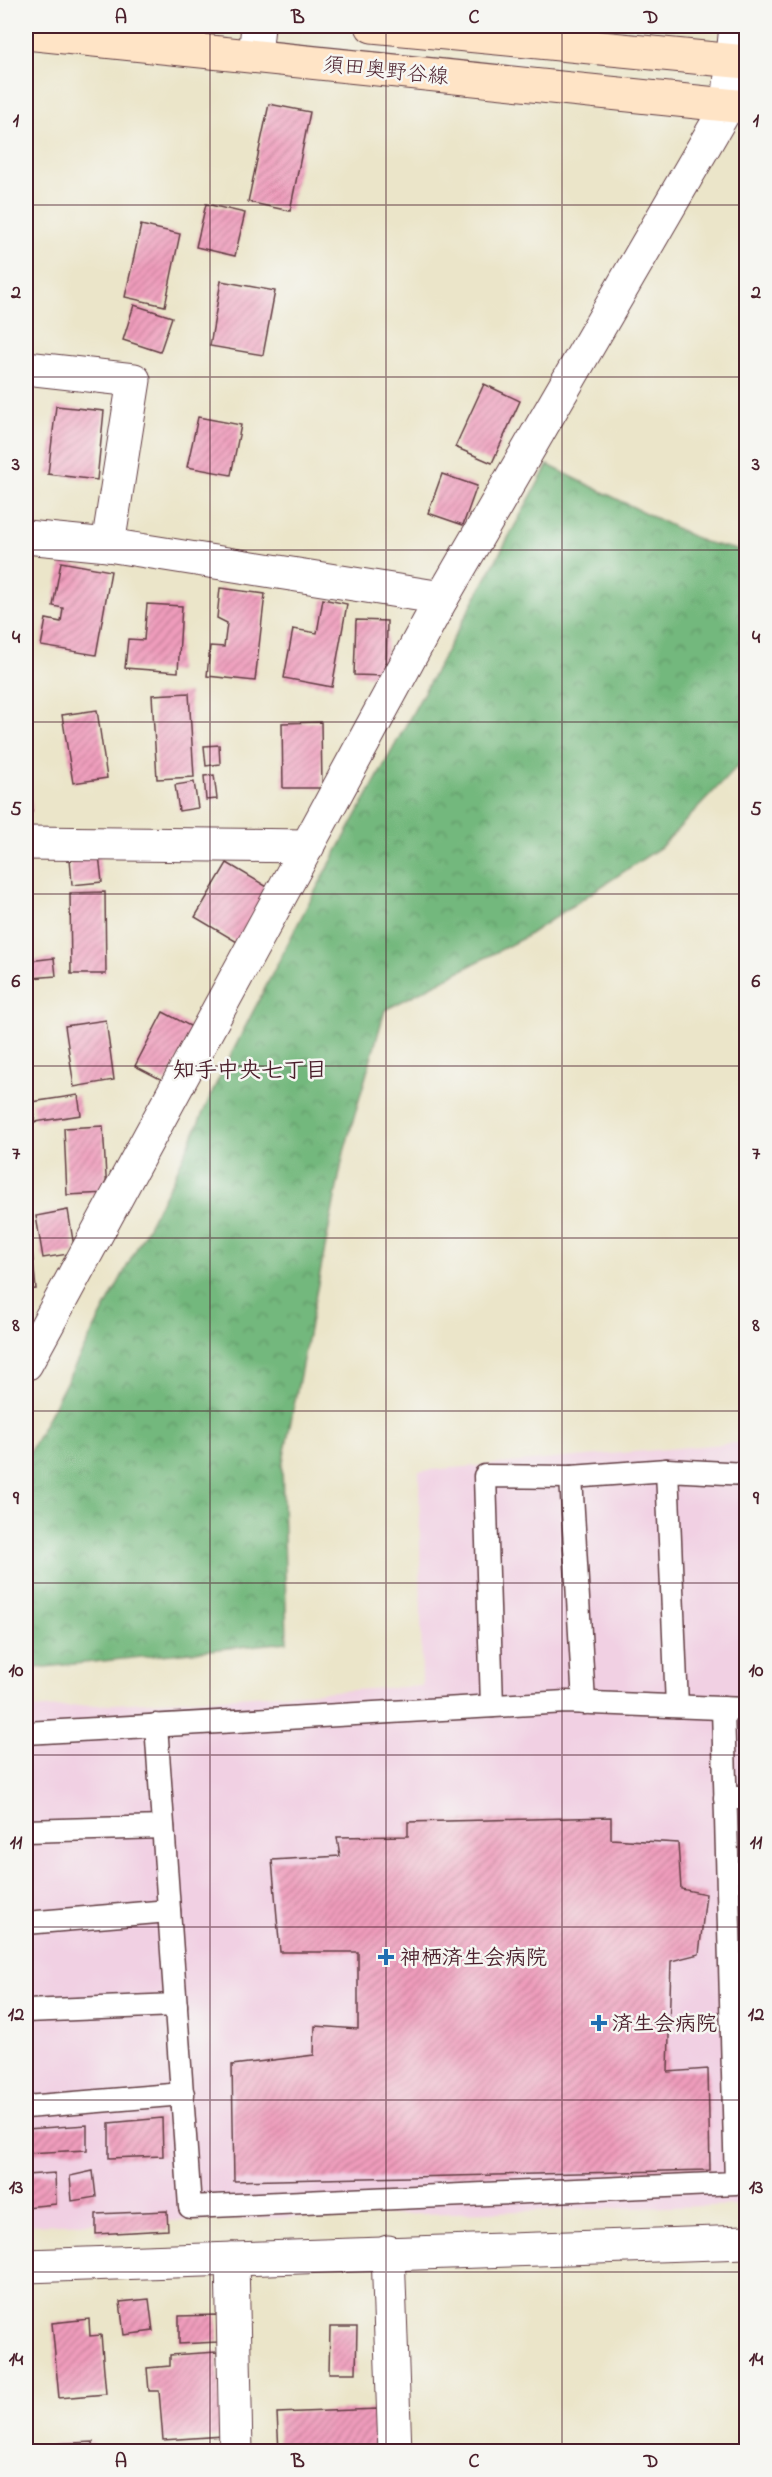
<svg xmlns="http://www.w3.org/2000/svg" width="772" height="2477" font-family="'Indie Flower','Klee One',sans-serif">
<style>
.built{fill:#f1d0e3}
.forest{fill:url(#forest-crowns);stroke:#5e6c54;stroke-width:1.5}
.building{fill:url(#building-hatch)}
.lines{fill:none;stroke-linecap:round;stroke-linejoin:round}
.service-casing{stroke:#623d43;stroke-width:25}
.minor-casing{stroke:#623d43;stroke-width:35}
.tertiary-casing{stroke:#623d43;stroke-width:35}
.secondary-casing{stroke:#623d43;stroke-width:35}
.service{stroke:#fff;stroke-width:22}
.minor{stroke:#fff;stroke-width:33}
.tertiary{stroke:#fff;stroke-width:33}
.secondary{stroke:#ffe4c6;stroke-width:33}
.grid{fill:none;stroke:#4a1f2b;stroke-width:1.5;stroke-opacity:0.55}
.poi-dot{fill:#1f6fb2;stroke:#f6f6f2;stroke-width:2}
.labels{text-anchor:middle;stroke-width:5;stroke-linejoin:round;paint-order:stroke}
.street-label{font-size:21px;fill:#4a1f2b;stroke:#f6f6f2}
.poi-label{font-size:21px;font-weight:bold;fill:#4a1f2b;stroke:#f6f6f2;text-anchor:start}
.neighbourhood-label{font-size:22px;font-weight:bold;fill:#4a1f2b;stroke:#f6f6f2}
.neatline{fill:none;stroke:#4a1f2b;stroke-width:2}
.grid-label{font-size:20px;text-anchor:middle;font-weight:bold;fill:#4a1f2b}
</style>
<defs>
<pattern id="forest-crowns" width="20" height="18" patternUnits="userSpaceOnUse" patternTransform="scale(1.5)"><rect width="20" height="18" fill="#73b87d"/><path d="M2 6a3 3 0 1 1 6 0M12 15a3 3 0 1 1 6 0" fill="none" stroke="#609567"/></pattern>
<pattern id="building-hatch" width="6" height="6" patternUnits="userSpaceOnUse" patternTransform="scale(1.5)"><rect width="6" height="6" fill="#ef9cbc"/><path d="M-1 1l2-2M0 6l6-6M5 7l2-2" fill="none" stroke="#c47f99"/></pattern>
</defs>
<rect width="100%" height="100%" fill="#f6f6f2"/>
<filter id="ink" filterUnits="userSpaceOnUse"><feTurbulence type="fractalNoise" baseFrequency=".0167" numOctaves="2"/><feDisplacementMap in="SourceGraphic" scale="12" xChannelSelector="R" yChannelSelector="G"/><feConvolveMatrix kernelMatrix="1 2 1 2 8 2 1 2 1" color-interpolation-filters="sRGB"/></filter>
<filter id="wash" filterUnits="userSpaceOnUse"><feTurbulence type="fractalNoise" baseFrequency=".008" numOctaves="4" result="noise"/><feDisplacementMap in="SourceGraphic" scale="24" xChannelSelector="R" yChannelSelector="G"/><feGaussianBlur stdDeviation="1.35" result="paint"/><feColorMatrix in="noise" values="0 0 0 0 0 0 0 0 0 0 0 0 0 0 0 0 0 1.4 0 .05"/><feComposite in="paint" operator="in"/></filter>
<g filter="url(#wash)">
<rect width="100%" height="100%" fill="#ebe5c9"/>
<path class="built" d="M746,1442v763l-720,20v-516l396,-23 -3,-215z"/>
<path class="forest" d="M548,465l156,77 42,10v205l-85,90 -136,90 -140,73 -41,142 -62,314 5,176 -261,27v-210l149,-284 40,-89 92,-180z"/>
<g id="blocks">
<g class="building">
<path d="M269,104l41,8 -20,99 -42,-9z"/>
<path d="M206,204l39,9 -10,43 -39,-9z"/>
<path d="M141,225l39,9 -15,72 -40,-9z"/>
<path d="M221,281l54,10 -12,64 -53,-9z"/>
<path d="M134,305l38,12 -12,35 -37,-12z"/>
<path d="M484,384l36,17 -28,62 -37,-16z"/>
<path d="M56,406l48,5 -7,69 -49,-6z"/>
<path d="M198,417l43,8 -10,50 -44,-8z"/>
<path d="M442,474l35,12 -14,39 -35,-12z"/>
<path d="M61,562l50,9 -15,84 -55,-9 5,-27 15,3 2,-14 -10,-2z"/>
<path d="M220,588l45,6 -10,87 -48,-5 3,-30 14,1 3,-24 -10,-5z"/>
<path d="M323,599l24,5 -15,83 -48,-9 9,-49 24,4z"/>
<path d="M147,604l35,2 -4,66 -53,-4 3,-29 16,1z"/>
<path d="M356,620l31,1 -1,55 -32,-1z"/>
<path d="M189,693l5,84 -37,2 -5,-84z"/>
<path d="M97,710l10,68 -34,5 -11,-68z"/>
<path d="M321,722l1,66h-39l-1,-65z"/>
<path d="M219,745l1,19 -14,2 -2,-20z"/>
<path d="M27,748l5,64 -6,1v-64z"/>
<path d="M214,775l3,24 -11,1 -2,-24z"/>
<path d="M194,782l4,26 -19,3 -4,-26z"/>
<path d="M99,855l3,27 -30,3 -2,-27z"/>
<path d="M227,863l42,25 -32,54 -42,-25z"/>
<path d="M105,892l1,82h-35l-1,-81z"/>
<path d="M54,958l2,18 -25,2 -2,-17z"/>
<path d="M163,1012l31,16 -28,54 -31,-16z"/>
<path d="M106,1020l8,60 -40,7 -9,-61z"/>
<path d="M78,1095l3,20 -46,7 -3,-20z"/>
<path d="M103,1126l4,67 -40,2 -3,-67z"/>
<path d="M68,1210l7,43 -32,5 -7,-42z"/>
<path d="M29,1222l7,67 -10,1v-67z"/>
<path d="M611,1817v22l67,4 3,46 25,5 -7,60 -28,7 -3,111 40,-3 2,101 -476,11 -2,-116 82,-10 1,-29 43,3v-77h-78l-8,-92 68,-4 -3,-19 71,-1v-14z"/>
<path d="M162,2118l1,38 -54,2v-35z"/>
<path d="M87,2125v25l-61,3v-24z"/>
<path d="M93,2171l3,26 -24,4 -2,-25z"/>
<path d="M55,2173l1,31 -30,3v-32z"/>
<path d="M167,2211l1,19 -72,4v-20z"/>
<path d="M149,2299l4,32 -29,4 -4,-33z"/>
<path d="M217,2315l1,27 -39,2v-28z"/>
<path d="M89,2319l1,17 11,-1 5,59 -47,4 -7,-75z"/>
<path d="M330,2327h27l-1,46h-27z"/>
<path d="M217,2352l6,84 -60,4 -4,-49h-10l-2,-23 23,-2v-11z"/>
<path d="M378,2409l1,43h-100l-2,-39z"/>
<path d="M93,2442l1,10h-41l-1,-8z"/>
</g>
</g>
</g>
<g filter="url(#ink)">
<use href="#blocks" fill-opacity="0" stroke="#623d43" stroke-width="1.5"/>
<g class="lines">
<defs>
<g id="service">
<path d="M584,1703l-13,-226 96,-7"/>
<path d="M492,1706l-7,-230 86,1"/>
<path d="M677,1706l-10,-236 79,4"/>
<path d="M156,1725l34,482 546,-24 -13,-475"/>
<path d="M26,1733l540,-31 180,7"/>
<path d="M725,1798h21"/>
<path d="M26,1831l137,-4"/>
<path d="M26,1923l143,-12"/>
<path d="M26,2011l150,-6"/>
<path d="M26,2107l157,-13"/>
</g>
<g id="minor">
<path d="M255,56l3,-30"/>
<path d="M26,368l108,12 -26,165"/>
<path d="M26,537l82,8 334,53"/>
<path d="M26,843l282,3"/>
<path d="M26,1364l416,-766 286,-493"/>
<path d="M388,2252l7,200"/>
<path d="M232,2259l4,193"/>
</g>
<g id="tertiary">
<path d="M728,105l8,-79"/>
<path d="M26,2266l720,-24"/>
</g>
<g id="secondary">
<path d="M372,26l374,36"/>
<path d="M26,33l720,74"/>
</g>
</defs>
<use href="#service" class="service-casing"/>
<use href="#minor" class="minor-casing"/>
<use href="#tertiary" class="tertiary-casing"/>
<use href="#secondary" class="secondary-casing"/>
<use href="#service" class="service"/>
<use href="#minor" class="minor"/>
<use href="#tertiary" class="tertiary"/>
<use href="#secondary" class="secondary"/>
</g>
</g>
<path class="grid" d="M210,26v2426M386,26v2426M562,26v2426M26,205h720M26,377h720M26,550h720M26,722h720M26,894h720M26,1066h720M26,1238h720M26,1411h720M26,1583h720M26,1755h720M26,1927h720M26,2100h720M26,2272h720"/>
<g class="poi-dot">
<path d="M383 1948h6v6h6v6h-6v6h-6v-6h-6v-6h6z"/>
<path d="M596 2014h6v6h6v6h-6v6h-6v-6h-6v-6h6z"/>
</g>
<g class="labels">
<g class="street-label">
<text transform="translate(386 70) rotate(6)" y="7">須田奥野谷線</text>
</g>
<g class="poi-label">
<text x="400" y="1964">神栖済生会病院</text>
<text x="612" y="2030">済生会病院</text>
</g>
<g class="neighbourhood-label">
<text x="250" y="1077">知手中央七丁目</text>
</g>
</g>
<rect width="772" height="2477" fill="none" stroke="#f6f6f2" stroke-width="66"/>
<rect x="33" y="33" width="706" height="2411" class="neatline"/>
<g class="grid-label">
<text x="121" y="23">A</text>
<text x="298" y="23">B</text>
<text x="474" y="23">C</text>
<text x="651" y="23">D</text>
<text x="16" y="126">1</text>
<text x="756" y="126">1</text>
<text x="16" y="298">2</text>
<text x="756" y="298">2</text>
<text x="16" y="470">3</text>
<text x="756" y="470">3</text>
<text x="16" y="643">4</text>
<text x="756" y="643">4</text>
<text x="16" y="815">5</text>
<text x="756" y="815">5</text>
<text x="16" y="987">6</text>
<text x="756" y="987">6</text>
<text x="16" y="1159">7</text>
<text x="756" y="1159">7</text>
<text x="16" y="1331">8</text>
<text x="756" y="1331">8</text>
<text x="16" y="1504">9</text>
<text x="756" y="1504">9</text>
<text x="16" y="1676">10</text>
<text x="756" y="1676">10</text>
<text x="16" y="1848">11</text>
<text x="756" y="1848">11</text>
<text x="16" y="2020">12</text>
<text x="756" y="2020">12</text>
<text x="16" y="2193">13</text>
<text x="756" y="2193">13</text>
<text x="16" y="2365">14</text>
<text x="756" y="2365">14</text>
<text x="121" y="2467">A</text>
<text x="298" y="2467">B</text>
<text x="474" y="2467">C</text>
<text x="651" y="2467">D</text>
</g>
</svg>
